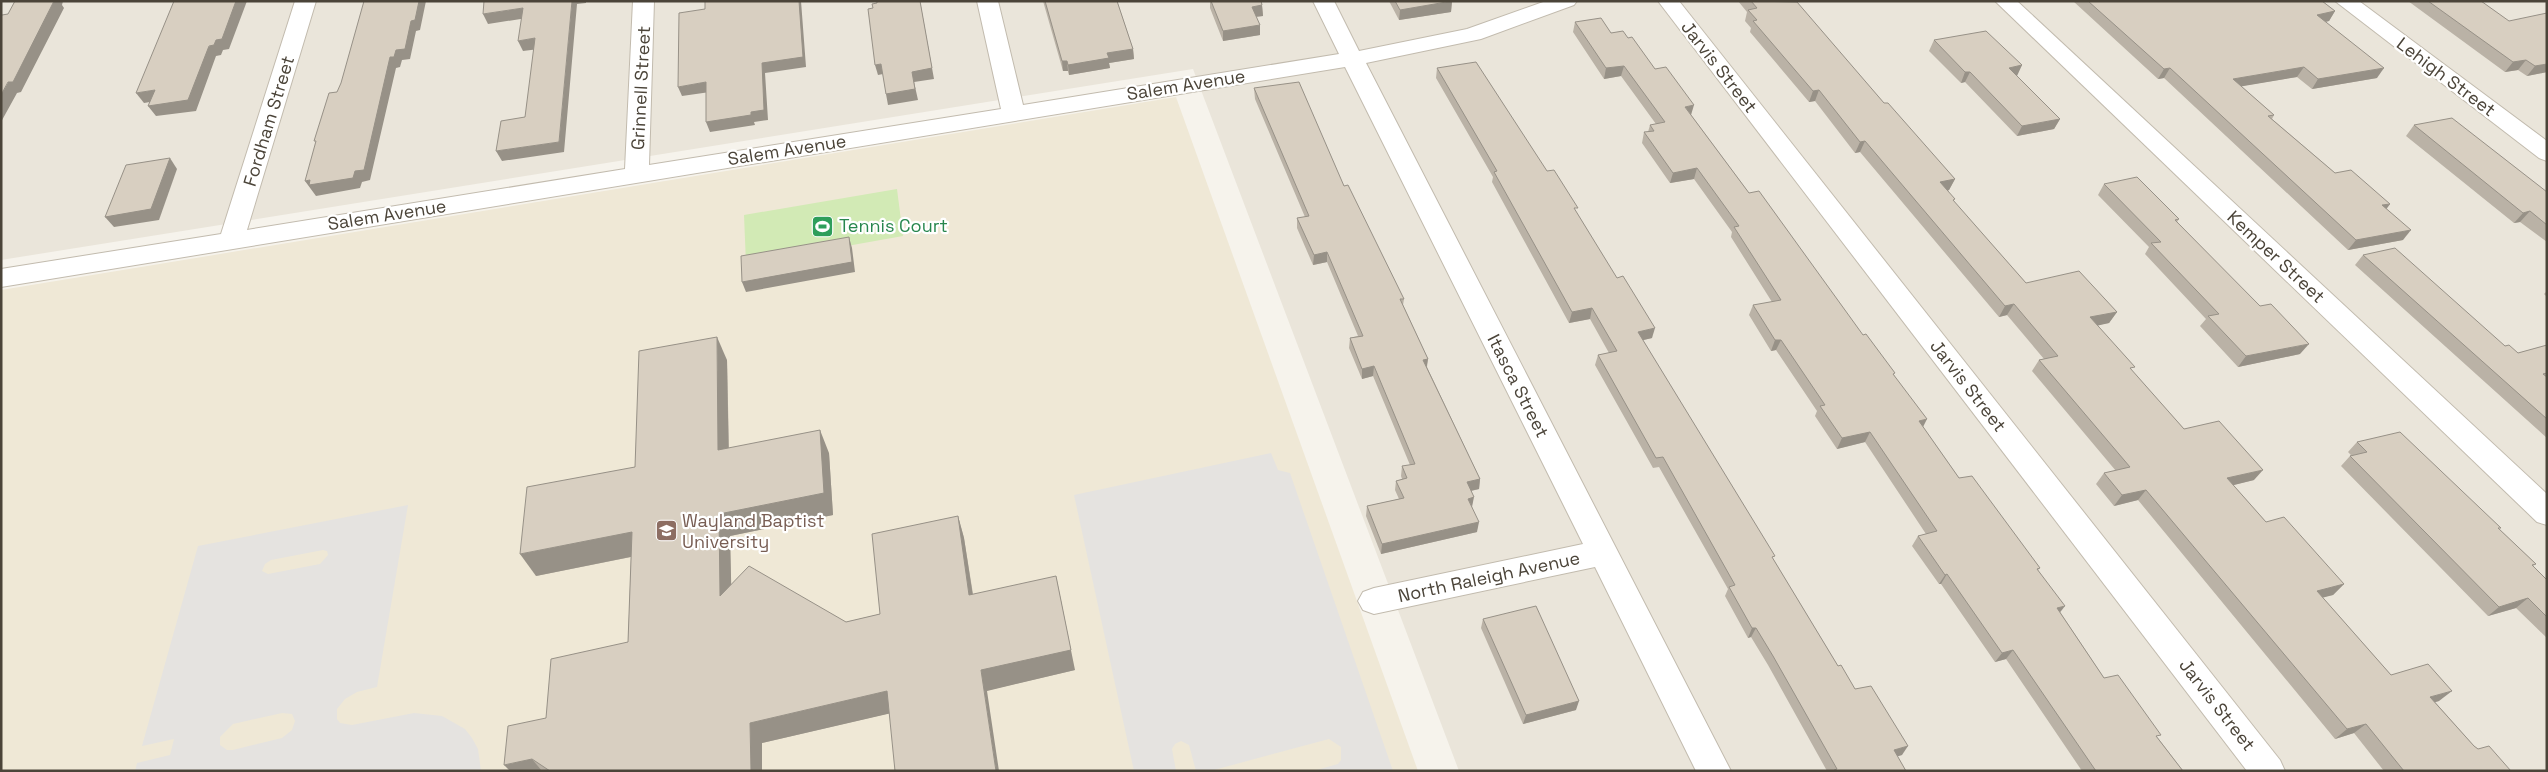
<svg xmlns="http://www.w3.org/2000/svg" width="2548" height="772" font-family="'Space Grotesk',sans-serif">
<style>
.residential{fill:#eae5da}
.education{fill:#efe8d6}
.green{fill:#d2eab5}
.parking{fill:#e5e3e0;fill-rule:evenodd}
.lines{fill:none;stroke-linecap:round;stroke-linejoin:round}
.minor-casing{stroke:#c2bbae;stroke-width:2}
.minor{fill:#fff;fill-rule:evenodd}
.wall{fill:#bab2a6}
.shaded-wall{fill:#979187}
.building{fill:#d8cfc1;stroke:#979187}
.labels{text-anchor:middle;stroke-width:4.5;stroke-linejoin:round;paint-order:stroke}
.street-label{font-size:18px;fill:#4b4439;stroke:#fff}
.leisure-label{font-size:18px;fill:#27864d;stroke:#fff;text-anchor:start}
.education-label{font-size:18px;fill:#785e54;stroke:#fff;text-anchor:start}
</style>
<rect width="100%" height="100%" fill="#f6f3ec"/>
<path class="residential" d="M1,1h2546v770h-1088l-266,-702 -1192,191z"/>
<path class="education" d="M1176,97l242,674h-1417v-481z"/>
<path class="green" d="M897,189l6,47 -157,28 -2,-49z"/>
<g class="parking">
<path d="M1271,453l7,17 12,3 103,298h-80l25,-7 3,-4v-13l-12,-8 -119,32h-14l-7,-26 -8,-4 -6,3 -3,5 4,22h-42l-60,-276z"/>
<path d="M408,505l-31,182 -20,5 -12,7 -8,10v10l3,4 12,2 62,-12 28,3 23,13 7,9 6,11 3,22h-346l2,-8 33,-8 4,-16 -32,7 56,-200zM323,550l4,1 1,4 -8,9 -52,10 -6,-3 3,-7 6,-4zM282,713l10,1 3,7 -3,9 -10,8 -49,12h-6l-7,-5v-8l13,-13z"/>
</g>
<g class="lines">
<defs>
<g id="minor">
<path d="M295,1h21l-69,229 378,-61 8,-168h21l-5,164 352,-56 -24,-108h21l25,104 316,-51 -26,-53h21l25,50 108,-22 79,-28h31l-3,4 -93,34 -115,24 365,708h-35l-101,-204 -221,47 -11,-4 -5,-9 5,-9 11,-4 209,-44 -238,-477 -1344,220v-18l220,-35z"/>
<path d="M1658,1h21l601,759 5,11h-38z"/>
<path d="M1995,1h22l530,493v31l-10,-3z"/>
<path d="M2335,1h24l188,140v20l-8,-3z"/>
</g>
</defs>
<use href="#minor" class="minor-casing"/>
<use href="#minor" class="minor"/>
</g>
<g class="wall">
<path d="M1043,1h74l16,48 1,10 -25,4 1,5 -41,7 -1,-4h-5z"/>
<path d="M1210,1h51l1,4 1,11 -7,1 4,18 -37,6 -13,-33z"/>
<path d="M1389,1h63l-1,11 -52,8z"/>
<path d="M1738,1h55l91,102 71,76 -6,11 -1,1 6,11 72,81 91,29 -8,11 -12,2 35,46 52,58 70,51 -21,5 33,37 78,62 -11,11 -11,2 69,78 48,26 -4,1 39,44 37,25h-127l-30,-38 -19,6 -197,-239 -24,6 -18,-22 8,-11 12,-2 -84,-100 7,-11 5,-1 -37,-44 -8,2 -139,-165 -5,1 -40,-52 -6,1 -59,-70 1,-4 -6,-7 2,-9z"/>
<path d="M2073,1h249l13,10 -6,10 -3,1 51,56 -65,11 -15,-12 -56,9 33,29 -2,4 63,54 52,36 16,31 -55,10 -184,-172 -6,1z"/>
<path d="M2408,1h73l66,71 -20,4 -9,-6 -13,2z"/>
<path d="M1575,22l53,16 27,31 36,46 58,78 145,182 29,52 36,51 81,90 -2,2 22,42 44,66 54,60 25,33h-101l-76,-112 -11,3 -54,-78h-2l-27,-38 6,-10 8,-2 -61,-92 -28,7 -22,-33 2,-5 -41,-61 -5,1 -22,-36 4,-10 19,-3 -41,-65 1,-5 -38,-53 -24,4 -28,-40 2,-11h4l2,-7 6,-1 -35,-48 -17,3 -31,-47z"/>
<path d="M1934,40l88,25 -6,11 44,43 -6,10 -37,7 -52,-54 -4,1 -32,-32z"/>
<path d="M1437,68l110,103 30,42 75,125 -9,2 130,219 65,107 64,89 -5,1 9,15h-79l-59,-106 -17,-28 -3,1 -23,-42 3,-7 -69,-122 -6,1 -58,-103 3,-10 11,-2 -19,-34 -21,4 -77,-141 1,-5 -57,-99z"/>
<path d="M1254,88l90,98 60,113 -1,6 25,54 -1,8 53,112 -1,10 -8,2 1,16 5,25 -96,22 -15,-38 1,-10 32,-7 -4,-9 1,-9 6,-2 -1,-3 1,-10 8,-1 -37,-89 -11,3 -13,-31 1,-10 8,-2 -31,-74 -14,3 -16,-37v-10l8,-1 -50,-118z"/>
<path d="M2414,125l133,67v50l-27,-20 -6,1 -108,-87z"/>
<path d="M2104,184l75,35 -2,3 123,132 -62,13 -38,-41 6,-7 -61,-65 4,-7 -51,-52z"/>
<path d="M2363,255l142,91 13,7 29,-8v93l-192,-173z"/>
<path d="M2547,291v6l-3,-3z"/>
<path d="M727,360l2,88 100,5 4,62 -103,21 1,48 115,38 34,-8 78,-98 6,22 9,56 102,76 -313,73v28h-252l36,-53 82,-76 3,-85 -95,19 99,-109z"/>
<path d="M2357,442l142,87 37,35 -3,2 14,14v58l-31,-30 -28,8 -147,-150 9,-10 1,-1 -3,-3z"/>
<path d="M1483,619l93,91 -53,14 -42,-96z"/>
</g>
<g class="shaded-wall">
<path d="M54,1h9l-1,4 2,3 -43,84 -4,1 -16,29v-27z"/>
<path d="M236,1h11l-18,48 -6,1 -2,5 -5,1 -20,55 -40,5 -8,-10 68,-66z"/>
<path d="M419,1h7l-6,29 -4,1 -6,28 -8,1 -2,7 -4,1 -26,112 -8,2 -2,6 -44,8 -11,-15 50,-10 35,-114 6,-7 15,-29z"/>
<path d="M572,1h14v2l-9,1 -13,148 -62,9 -6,-10 63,-9z"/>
<path d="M799,1h2l5,66 -41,6 3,47 -14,2 1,3 -45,7 -4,-10 45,-10 11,-49z"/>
<path d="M920,1l14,78 -20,3 4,18 -30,5 -2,-11 26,-22z"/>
<path d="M1452,1l-1,11 -52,8 1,-10z"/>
<path d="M1262,5l1,11 -11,1v-10z"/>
<path d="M523,8l4,10 -39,6 -5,-10z"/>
<path d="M2335,11l-6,10 -19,4 7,-10z"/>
<path d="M1260,25v10l-37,6v-10z"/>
<path d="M535,38l4,11 -16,2 -5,-10z"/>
<path d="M1133,49l1,10 -25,4 1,5 -41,7 -1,-10 39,-12z"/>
<path d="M2526,60l-8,10 -13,2 8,-10z"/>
<path d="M1062,61h5l1,10h-5z"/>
<path d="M881,64l2,10 -5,1 -3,-10z"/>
<path d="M2547,64v8l-20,4 8,-10z"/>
<path d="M2022,65l-5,11 -13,2 5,-10z"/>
<path d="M1624,66l-3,10 -17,3 2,-11z"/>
<path d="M2304,67l-7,10 -71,12 7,-10z"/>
<path d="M2170,68l-6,10 -6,1 6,-10z"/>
<path d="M2384,68l-7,10 -65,11 6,-10z"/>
<path d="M1965,72h5l-5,10 -4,1z"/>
<path d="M706,82l4,10 -28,4 -4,-9z"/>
<path d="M155,90l7,10 -18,3 -8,-10z"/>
<path d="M1819,90l-4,11 -6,1 4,-11z"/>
<path d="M1694,105l-3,10 -6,-8z"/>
<path d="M2060,119l-6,10 -37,7 5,-10z"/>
<path d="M1865,141l-5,11 -5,1 5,-11z"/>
<path d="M170,158l7,11 -18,51 -45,7 -9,-10z"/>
<path d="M1697,168l-3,11 -24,4 3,-10z"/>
<path d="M1955,179l-6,11 -14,3 5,-11z"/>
<path d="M2390,204l-7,10 -1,-9z"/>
<path d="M2530,211l-10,11 -6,1 9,-10z"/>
<path d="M2411,230l-8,10 -55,10 8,-10z"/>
<path d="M849,237l3,11 3,24 -109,20 -4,-10z"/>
<path d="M1327,252v10l-14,3 1,-10z"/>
<path d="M2014,304l-7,11 -8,2 6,-11z"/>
<path d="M1592,308l-2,11 -21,4 3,-11z"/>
<path d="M2117,312l-8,11 -26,6 7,-12z"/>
<path d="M1655,328l-3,10 -17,4 3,-10z"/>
<path d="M717,337l10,23 2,113 -11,-23z"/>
<path d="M1775,340h6l-5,10 -5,1z"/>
<path d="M2309,344l-9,10 -62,13 8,-11z"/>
<path d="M1428,359l-2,11 -3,-10z"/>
<path d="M1374,366l-1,10 -11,3v-10z"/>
<path d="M1927,419l-5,10 -3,-8z"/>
<path d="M820,430l9,23 4,62 -103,21 2,81 -12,-21 -1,-82z"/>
<path d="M1870,432l-5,10 -28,7 5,-11z"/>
<path d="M2263,470l-9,10 -36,9 9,-11z"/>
<path d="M1480,479l-1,10 -14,3 2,-10z"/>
<path d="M2146,490l-8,10 -24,6 8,-11z"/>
<path d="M1474,497l-2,10 -4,-8z"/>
<path d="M958,516l6,22 12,78 -7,-21z"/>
<path d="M1479,522l-2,10 -96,22 1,-10z"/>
<path d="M632,532l13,22 -109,22 -16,-22z"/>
<path d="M1947,574l-6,10h-2l6,-9z"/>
<path d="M1056,576l19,94 -88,21 12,80h-3l-15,-101z"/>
<path d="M2344,584l-11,11 -27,7 11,-11z"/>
<path d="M2528,598l-12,10 -28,8 11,-9z"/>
<path d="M2065,606l-7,9 -1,-7z"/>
<path d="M1752,628h4l-5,9 -3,1z"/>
<path d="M2013,650l-7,9 -11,3 7,-9z"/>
<path d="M887,691l9,21 -134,31v28h-11l-1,-48z"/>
<path d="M2452,691l-13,10 -21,6 12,-10z"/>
<path d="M1579,701l-3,9 -53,14 3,-9z"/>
<path d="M2366,724l-12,9 -19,6 12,-10z"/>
<path d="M1908,746l-6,9 -14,4 6,-9z"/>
<path d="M532,759l10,12h-32l-6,-6z"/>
</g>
<g class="building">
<path d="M15,1h39l-41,81h-5l-7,13v-79l1,-1 6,-1z"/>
<path d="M174,1h62l-14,38 -6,1 -2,5 -5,1 -21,54 -40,6 7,-16 -19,3z"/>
<path d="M364,1h55l-4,19 -4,1 -6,28 -9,1 -2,7h-4l-26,113 -9,1 -2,7 -44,7 1,-5 -5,1 11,-40h-2l15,-48 8,-1 4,-9z"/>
<path d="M484,1h88l-13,141 -63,9 5,-30 24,-4 10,-79 -17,3 5,-33 -40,6z"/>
<path d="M705,1h94l4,56 -41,6 2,47 -13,2v3l-45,7v-40l-28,5 1,-74 26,-4z"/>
<path d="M877,1h43l12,67 -20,4 3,17 -29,5 -5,-30 -6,1 -7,-56 5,-1 -1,-4 5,-1z"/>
<path d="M1045,1h72l16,48 -26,4 2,5 -41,7 -1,-4h-5z"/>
<path d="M1211,1h50l1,4 -10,2 8,18 -37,6z"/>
<path d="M1395,1h57l-52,9z"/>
<path d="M1751,1l46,1 87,101h4l67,76 -15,3 15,17 -2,1 73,83 53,-12 38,41 -27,5 45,50 -5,1 54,61 35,-8 44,49 -36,8 39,44 18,-5 60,67 -27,7 74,84 37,-11 24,27 -22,6 44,49 4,3 11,-3 22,25h-107l-38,-47 -19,5 -201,-239 -24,5 -18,-22 26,-6 -91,-107 19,-4 -44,-52 -9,2 -140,-165 -5,1 -41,-52 -6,1 -60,-70 4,-1 -9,-10 9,-2z"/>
<path d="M2088,1h234l13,10 -18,4 67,53 -66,11 -14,-12 -71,12 41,36 -6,1 67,57 16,-3 39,34 -8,1 29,25 -55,10 -186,-172 -6,1z"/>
<path d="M2428,1h53l28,20 38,-8v51l-12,2 -9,-6 -13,2z"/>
<path d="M1601,18l10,15 12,-2 5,7 4,-1 23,32 11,-2 28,38 -9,2 64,86 10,-2 104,144 3,-1 29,39 -2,1 34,45 -8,2 40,57 13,-2 68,92 -3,1 28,37 -8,2 47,70 14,-3 43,60 -5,1 27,35h-87l-83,-121 -11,3 -55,-79 -2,1 -27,-39 19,-5 -67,-99 -28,6 -22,-32 5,-1 -44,-65h-6l-22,-35 28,-5 -47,-73 5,-1 -42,-58 -24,5 -29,-41 10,-1 -4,-6 15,-3 -41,-56 -18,2 -31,-46z"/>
<path d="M1986,31l36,34 -13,3 51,51 -38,7 -52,-54h-5l-31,-32z"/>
<path d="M1476,62l71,109 7,-1 24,38h-4l43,70 6,-2 32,52 -17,4 137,224 -3,1 66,109 3,-1 14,24 16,-3 37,60 -14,4 12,21h-71l-1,-1 3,-1 -64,-113 -17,-28h-4l-23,-41 6,-2 -72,-128 -7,1 -58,-103 19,-4 -25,-43 -20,4 -78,-140 3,-1 -60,-103z"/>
<path d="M1299,82l45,104 4,-1 56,114h-4l28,60 -5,1 57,119 -13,3 7,15 -6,2 11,23 -97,22 -15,-38 37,-8 -8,-17 11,-3 -5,-12 13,-2 -41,-98 -12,3 -12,-31 13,-2 -36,-84 -13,3 -17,-37 12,-2 -55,-128z"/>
<path d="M2452,118l95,74v33l-17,-14 -7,2 -109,-88z"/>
<path d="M170,158l-19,51 -46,8 21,-52z"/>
<path d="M2137,177l42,42 -4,1 85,86 11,-2 38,40 -63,12 -38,-40 11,-2 -68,-71 10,-1 -57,-58z"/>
<path d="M849,237l3,25 -110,20 -1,-26z"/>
<path d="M2395,248l110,98 4,-1 9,8 29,-8v28l-4,1 4,3v42l-184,-164z"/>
<path d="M717,337l1,113 102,-20 4,63 -105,21 1,82 29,-30 97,56 34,-8 -8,-80 86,-18 11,79 87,-19 15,74 -90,20 15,101h-101l-8,-80 -137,32 1,48h-201l-18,-12 -28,6 4,-39 38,-8 5,-59 77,-17 4,-110 -112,22 7,-67 108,-20 4,-116z"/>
<path d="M2400,432l101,96h-3l38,36 -4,1 15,15v37l-19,-19 -29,9 -149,-151 17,-4 -10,-10z"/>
<path d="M1536,606l43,95 -53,14 -43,-96z"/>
</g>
<defs>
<symbol id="stadium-square" viewBox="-11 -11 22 22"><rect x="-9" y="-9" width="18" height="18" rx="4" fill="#2e9e5b" stroke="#fff"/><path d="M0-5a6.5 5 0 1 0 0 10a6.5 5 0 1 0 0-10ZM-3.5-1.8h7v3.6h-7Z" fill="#fff"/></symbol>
<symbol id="university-square" viewBox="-11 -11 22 22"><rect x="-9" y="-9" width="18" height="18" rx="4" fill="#8d6e63" stroke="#fff"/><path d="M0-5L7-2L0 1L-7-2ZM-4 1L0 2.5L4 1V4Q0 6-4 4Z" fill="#fff"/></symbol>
</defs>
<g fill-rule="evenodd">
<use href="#stadium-square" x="810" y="214" width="25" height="25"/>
<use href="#university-square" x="654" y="518" width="25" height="25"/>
</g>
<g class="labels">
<g class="street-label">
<text transform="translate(1719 67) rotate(52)" y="6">Jarvis Street</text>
<text transform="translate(2446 77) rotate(37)" y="6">Lehigh Street</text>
<text transform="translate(1186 85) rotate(-9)" y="6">Salem Avenue</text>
<text transform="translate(641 88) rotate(-87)" y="6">Grinnell Street</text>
<text transform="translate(269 121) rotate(-73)" y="6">Fordham Street</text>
<text transform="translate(787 150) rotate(-9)" y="6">Salem Avenue</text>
<text transform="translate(387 215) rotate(-9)" y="6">Salem Avenue</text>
<text transform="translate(2276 257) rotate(43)" y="6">Kemper Street</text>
<text transform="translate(1518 386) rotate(63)" y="6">Itasca Street</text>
<text transform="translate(1968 386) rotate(52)" y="6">Jarvis Street</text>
<text transform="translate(1489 577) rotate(-12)" y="6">North Raleigh Avenue</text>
<text transform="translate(2217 705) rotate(52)" y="6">Jarvis Street</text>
</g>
<g class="leisure-label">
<text x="839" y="232">Tennis Court</text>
</g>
<g class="education-label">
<text x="682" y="527">Wayland Baptist<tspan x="682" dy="21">University</tspan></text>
</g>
</g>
<rect width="2548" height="772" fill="none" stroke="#4b4439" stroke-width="5"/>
</svg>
